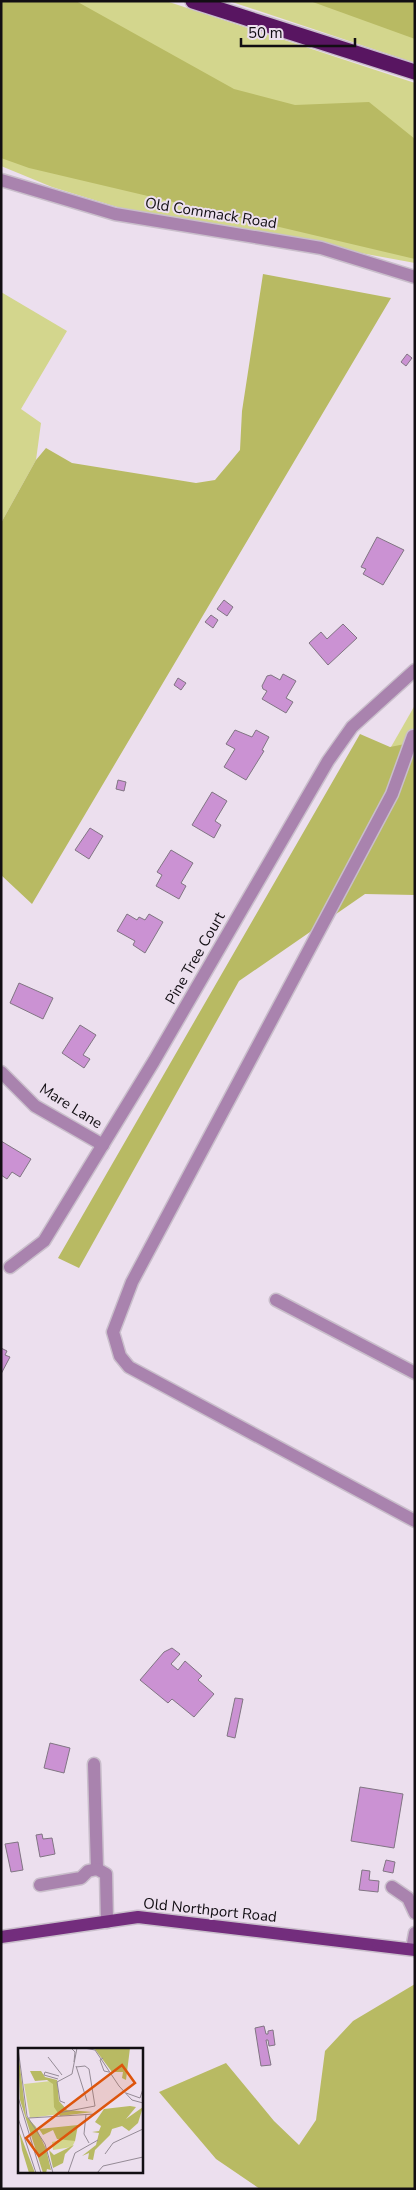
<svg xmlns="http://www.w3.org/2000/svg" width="416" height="2190" font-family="'Nunito Sans',sans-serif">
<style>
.green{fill:#d3d68d}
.forest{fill:#b8ba63}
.building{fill:#cb92d3;stroke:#817583}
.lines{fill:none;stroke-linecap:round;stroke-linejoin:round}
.minor-casing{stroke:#c9becb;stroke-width:15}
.major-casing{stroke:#c9becb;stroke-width:15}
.highway-casing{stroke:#c9becb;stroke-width:18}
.minor{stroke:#a983ae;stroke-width:12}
.major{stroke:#732d7d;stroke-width:12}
.highway{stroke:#581561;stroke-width:15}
.labels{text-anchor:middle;stroke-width:4;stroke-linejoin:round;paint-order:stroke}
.street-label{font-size:15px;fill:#120e13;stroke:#ecdfee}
.inset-road{fill:none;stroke:#958b96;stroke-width:1}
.view{fill:#dd550c;fill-opacity:0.15;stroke:#dd550c;stroke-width:2.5}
.inset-edge{fill:none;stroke:#120e13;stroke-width:2.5}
</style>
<rect width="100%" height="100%" fill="#ecdfee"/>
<g class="green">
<path d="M1,1h165l249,82v180l-288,-53 -75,-23 -51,-21z"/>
<path d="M229,1h186v62z"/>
<path d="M1,292l66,39 -46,78 20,14 -5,37 -35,63z"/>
<path d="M415,705v73l-32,-17z"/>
</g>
<g class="forest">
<path d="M1,1h75l158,88 61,16 74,-3 46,37v120l-386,-91 -28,-10z"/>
<path d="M310,1h105v38z"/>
<path d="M263,274l128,24 -359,606 -31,-29v-352l35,-63 10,-12 26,15 124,20 19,-3 25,-30 2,-39z"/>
<path d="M360,734l30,13 25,-5v153l-50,-1 -126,87 -160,287 -21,-10z"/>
<path d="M415,1984v205h-155l-44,-30 -57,-67 67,-29 48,58 25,24 17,-25 9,-69 28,-30z"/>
</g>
<g class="building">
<path d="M407,354l5,4 -6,8 -5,-4z"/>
<path d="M377,537l27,13 -21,35 -20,-11 3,-5 -5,-2z"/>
<path d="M224,600l9,7 -6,9 -10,-7z"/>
<path d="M211,615l7,5 -5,8 -8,-6z"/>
<path d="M343,624l14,14 -29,27 -19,-22 12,-11 6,7z"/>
<path d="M283,674l13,7 -10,17 7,4 -7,11 -24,-14 5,-8 -4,-2 -1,-3 5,-10 4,-1 9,5z"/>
<path d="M178,678l8,5 -5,7 -7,-5z"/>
<path d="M235,730l17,7 4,-7 13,7 -7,13 2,1 -18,29 -22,-13 11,-18 -9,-5z"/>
<path d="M118,780l8,2 -2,9 -8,-2z"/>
<path d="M212,792l15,9 -12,20 6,4 -7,13 -22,-13z"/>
<path d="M90,828l13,8 -14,23 -14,-9z"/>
<path d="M171,850l22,13 -12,20 5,3 -7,13 -23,-13 6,-11 -5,-3z"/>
<path d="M127,914l10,6 2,-3 6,3 4,-6 14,8 -18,31 -12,-8 2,-4 -18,-10z"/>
<path d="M19,983l34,15 -10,21 -33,-16z"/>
<path d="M80,1025l16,10 -13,20 7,4 -6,9 -22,-15z"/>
<path d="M1,1141l30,18 -11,18 -8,-5 -5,7 -6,-4z"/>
<path d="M1,1348l6,3 -2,4 5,2 -9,17z"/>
<path d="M172,1648l8,6 -9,10 7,6 7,-9 17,15 -4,4 16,14 -20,23 -22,-18 -4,4 -28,-23 24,-28z"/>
<path d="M235,1698l8,1 -8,39 -8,-2z"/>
<path d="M50,1743l20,5 -6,25 -20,-5z"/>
<path d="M360,1787l43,7 -9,54 -43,-7z"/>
<path d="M42,1834l1,5 9,-1 3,16 -15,3 -4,-22z"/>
<path d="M18,1842l5,28 -12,2 -6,-28z"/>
<path d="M386,1860l9,2 -2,11 -10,-2z"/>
<path d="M362,1870l8,1 -1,9 10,1 -1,11 -19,-2z"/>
<path d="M264,2026l2,8h2v-3l5,-1 2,15 -6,1 -1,-6h-2l5,25 -10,1 -6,-38z"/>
</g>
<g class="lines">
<defs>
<g id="minor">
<path d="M1,180l114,34 206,34 94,29"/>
<path d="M413,736l-21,58 -260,488 -19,50 7,24 9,11 286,154"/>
<path d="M1,1072l34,34 68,39"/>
<path d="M10,1267l34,-26 110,-180 174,-300 24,-34 63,-57"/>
<path d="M276,1300l139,73"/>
<path d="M94,1764l3,105"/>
<path d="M40,1885l41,-7 7,-7 9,-2 9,5 1,48"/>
<path d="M392,1887l16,11 7,15"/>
<path d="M412,1949l3,-16"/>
</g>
<path id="major" d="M1,1937l137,-20 277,33"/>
<path id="highway" d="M193,1l222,71"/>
</defs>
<use href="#minor" class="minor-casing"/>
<use href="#major" class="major-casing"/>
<use href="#highway" class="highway-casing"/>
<use href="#minor" class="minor"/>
<use href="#major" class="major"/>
<use href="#highway" class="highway"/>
</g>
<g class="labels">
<g class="street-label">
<text transform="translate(211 213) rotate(9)" y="5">Old Commack Road</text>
<text transform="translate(195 958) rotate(-60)" y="5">Pine Tree Court</text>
<text transform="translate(71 1106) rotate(32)" y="5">Mare Lane</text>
<text transform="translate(210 1910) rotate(6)" y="5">Old Northport Road</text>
</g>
</g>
<g transform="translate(18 2048)">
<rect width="125" height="125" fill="#ecdfee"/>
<path d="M33,33l4,1 5,32 -30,4 -6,-34zM51,90l6,3 -3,6 -19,3 -1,-8z" fill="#d3d68d"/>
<path d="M76,0h36l-4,32 -4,-2 1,-6h-11zM0,2l8,66 10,11 10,22 5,21 -4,-1 -1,4h-3l-23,-73zM12,23h11l4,6 12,3 2,21 8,9 26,2 -33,4 -6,-9 -1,-23 -6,-4 -12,1zM112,58l6,1 -10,12 17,-12 -5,16 -9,8 -7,-5 -10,3 -2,6 -15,15 -2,10 -5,-1 1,-6 -7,3 14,-11 3,-12 -7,-1 7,-1 2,-5 -6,-4 9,-13zM0,75l1,8 16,42h-6l-7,-23zM60,77l-3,16 -18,-2 -4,-9 -10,5 -4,-6zM56,97l-9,9 -2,9 -10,5 -4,-18 5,5z" fill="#b8ba63"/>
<path class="inset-road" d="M0,0l9,68 18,28 8,29M53,0l4,4 -1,10M66,0l11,2 24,36 13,14 11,3M30,9l14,18M85,10l-3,2 4,11 5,1M58,18l11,35M40,31l-14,-4 1,-3 14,4M108,45l14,5 3,-9M0,49l23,76M47,55l-5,-2 -3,-19 15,-8 5,-26M40,65l37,-7 -6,-37 -4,-3 -9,1M68,66l-2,20 5,9M0,70l18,55M11,70l66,-4M87,106l8,-11 30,-14M50,125l7,-20 23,-13M79,125l6,-7 40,-9"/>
<path class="view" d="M104,17l13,18 -96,73 -13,-18z"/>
<rect width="125" height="125" class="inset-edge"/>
</g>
<rect width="416" height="2190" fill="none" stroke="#120e13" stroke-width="5"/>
<path d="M241 38v8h114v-8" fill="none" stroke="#120e13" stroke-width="2.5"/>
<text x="248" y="38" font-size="15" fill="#120e13" stroke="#ecdfee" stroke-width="4" paint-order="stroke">50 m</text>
</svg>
